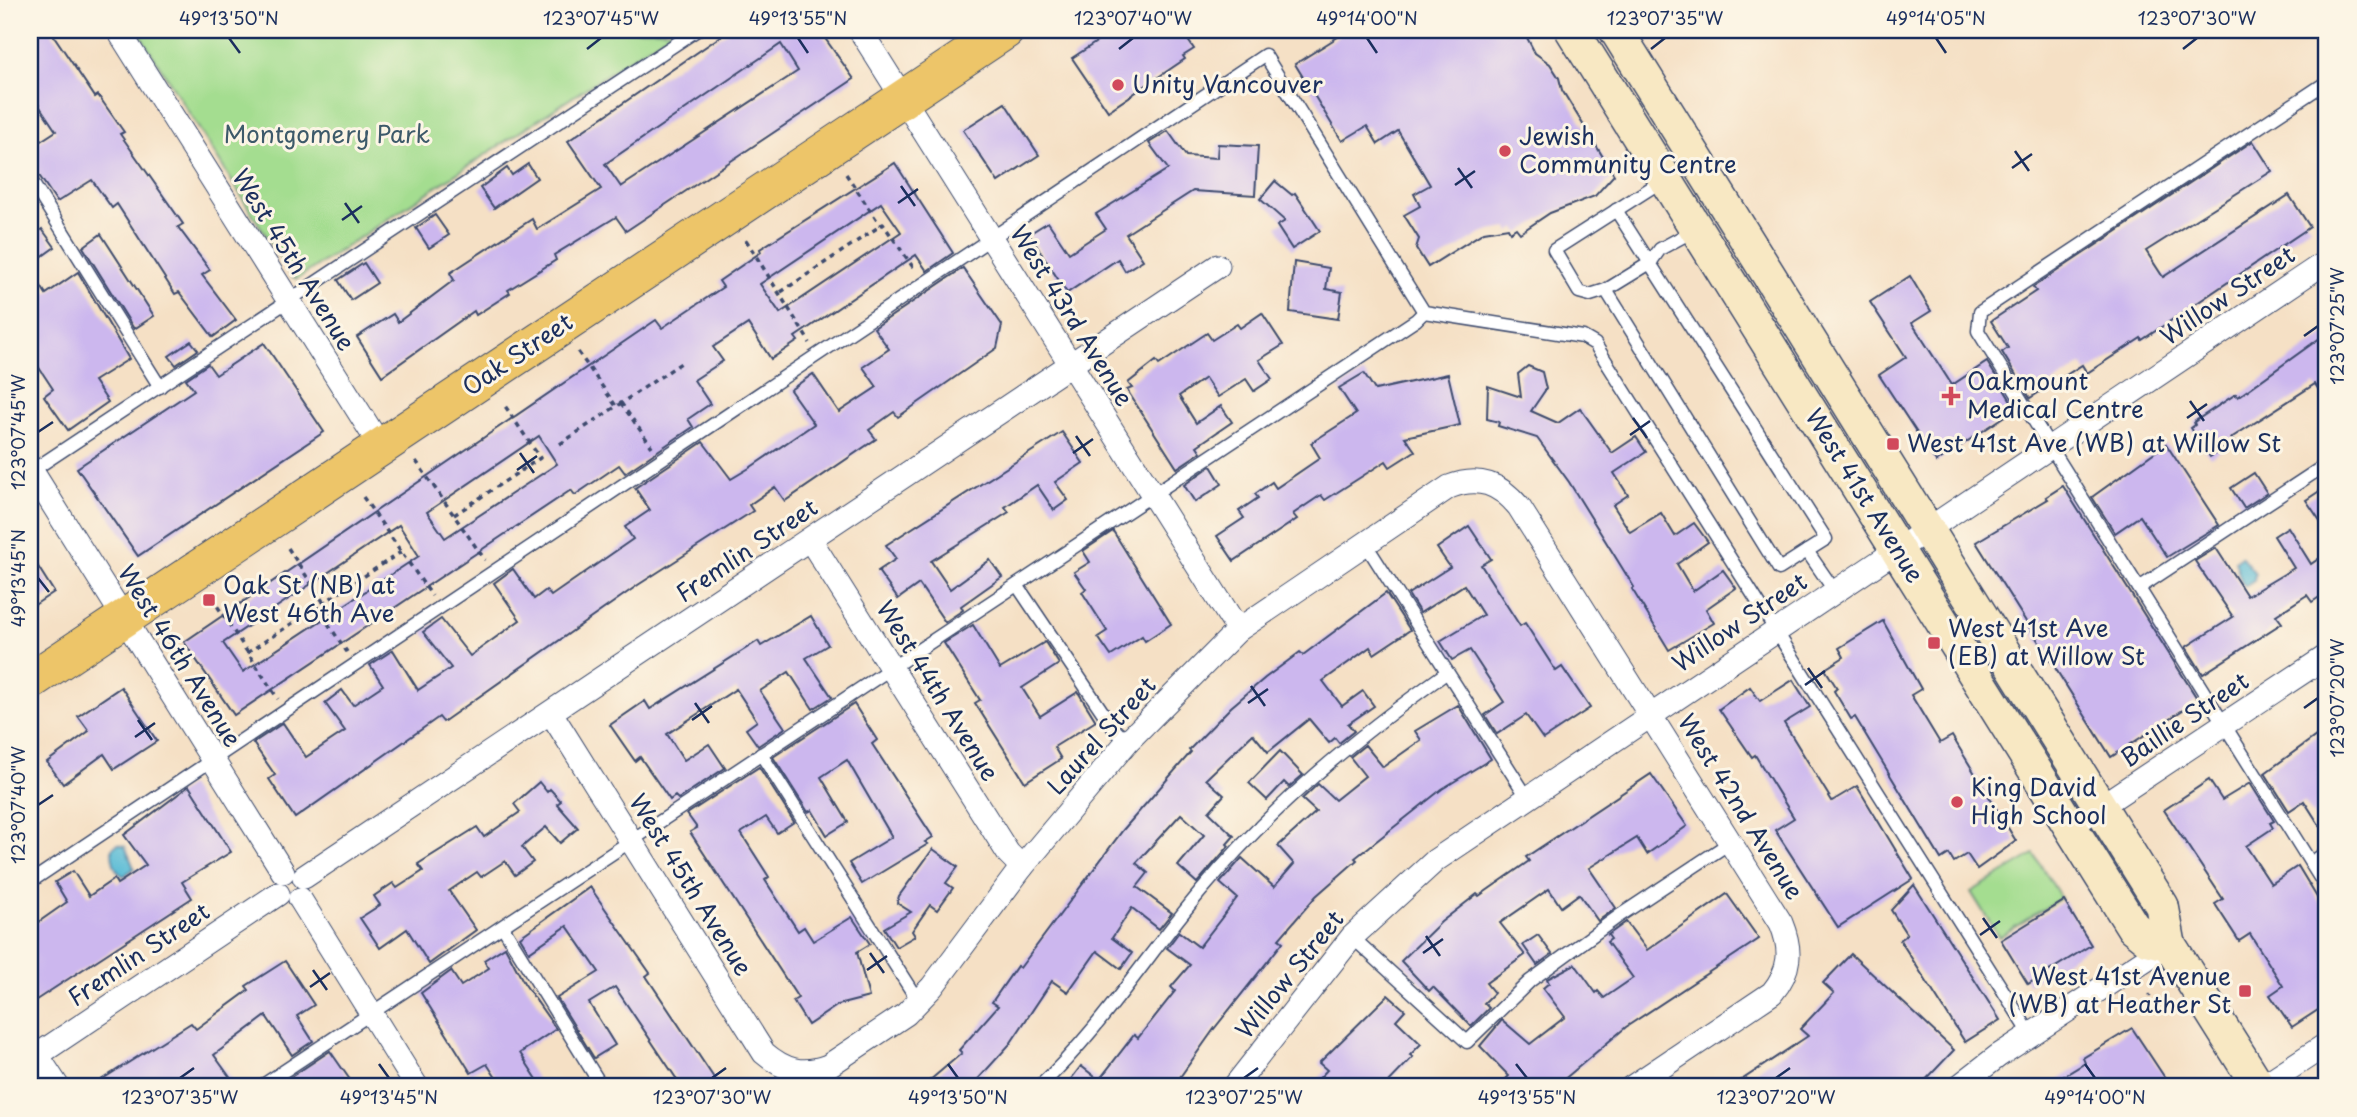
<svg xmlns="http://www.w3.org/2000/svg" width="2357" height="1117" font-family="'Playpen Sans',sans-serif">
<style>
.green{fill:#a4dd90;stroke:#608677;stroke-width:2}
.water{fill:#58bbd6;stroke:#3a759a;stroke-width:2}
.building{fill:#ccb7ee;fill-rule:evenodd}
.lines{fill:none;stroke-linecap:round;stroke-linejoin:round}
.service-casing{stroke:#3c4a6d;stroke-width:15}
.minor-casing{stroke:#3c4a6d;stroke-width:25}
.secondary-casing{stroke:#3c4a6d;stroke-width:36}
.primary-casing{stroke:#3c4a6d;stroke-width:39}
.path{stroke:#3c4a6d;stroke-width:3.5;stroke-dasharray:5 5;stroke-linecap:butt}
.service{stroke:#fff;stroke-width:12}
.minor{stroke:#fff;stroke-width:23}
.secondary{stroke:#f8e8c3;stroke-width:33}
.primary{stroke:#edc569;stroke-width:37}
.ticks{fill:none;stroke:#1b2f5e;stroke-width:2.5}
.poi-dot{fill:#d1495b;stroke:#fcf5e5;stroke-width:2.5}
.labels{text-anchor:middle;stroke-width:6;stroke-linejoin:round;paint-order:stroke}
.poi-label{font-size:24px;fill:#1b2f5e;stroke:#fcf5e5;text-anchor:start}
.park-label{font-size:24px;fill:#3d5a6a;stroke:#fcf5e5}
.street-label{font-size:24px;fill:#1b2f5e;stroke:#fcf5e5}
.neatline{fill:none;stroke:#1b2f5e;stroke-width:2.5}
.ticks-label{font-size:18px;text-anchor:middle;fill:#1b2f5e}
</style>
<rect width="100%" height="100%" fill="#fcf5e5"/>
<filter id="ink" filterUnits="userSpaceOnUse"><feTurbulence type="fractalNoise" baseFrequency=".0143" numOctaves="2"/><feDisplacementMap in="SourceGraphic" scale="14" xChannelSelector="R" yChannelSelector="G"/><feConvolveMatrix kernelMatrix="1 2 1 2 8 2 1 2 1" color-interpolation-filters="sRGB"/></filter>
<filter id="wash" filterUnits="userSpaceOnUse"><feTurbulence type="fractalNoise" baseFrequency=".00686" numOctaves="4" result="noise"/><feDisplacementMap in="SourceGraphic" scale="28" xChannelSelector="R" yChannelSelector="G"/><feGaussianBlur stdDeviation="1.57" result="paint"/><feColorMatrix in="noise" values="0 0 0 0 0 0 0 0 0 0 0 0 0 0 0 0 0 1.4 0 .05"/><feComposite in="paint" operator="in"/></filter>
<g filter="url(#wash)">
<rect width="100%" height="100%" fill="#f5e0c5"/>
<g class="green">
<path d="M137,30h537l-377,249 -5,-2z"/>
<path d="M2034,854l27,44 -62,39 -28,-45z"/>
</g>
<g class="water">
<path d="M2241,556l14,17 -1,8 -8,5 -4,-3 -7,-22z"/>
<path d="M118,844l7,2 9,22 -10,8c-10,-4 -12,-18 -12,-28z"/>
</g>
<g id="blocks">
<g class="building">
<path d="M30,30h20l45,67 3,-2 26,37 -4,2 63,90 -5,3 32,43 -8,5 34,45 -23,17 -34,-45 -4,2 -58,-90 -5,4 -20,-28 -35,22 -27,-40v-14l26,-17 -26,-39z"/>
<path d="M730,30h89l35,49 -228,152 -10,-14 -62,38 2,5 -48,30 2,3 -34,22 -2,-4 -92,65 -25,-39 36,-23 5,8 56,-42 -4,-7 82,-54 5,10 64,-40 -33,-48zM781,44l17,27 -177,116 -16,-23z"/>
<path d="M1115,30h66l13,19 -11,7 2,3 -77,52 -36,-53z"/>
<path d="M1349,30h174l12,23 15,11 9,14 3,12 52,85 -19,21 -45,17 -30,20 -4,-5 -6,4 -2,-4 -24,4 -56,35 -12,-19 3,-9 -15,-24 16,-9 -6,-12 16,-9 -32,-54 -20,13 -11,-18 -25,15 -47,-77z"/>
<path d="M1005,103l34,52 -41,27 -35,-52z"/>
<path d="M1168,131l18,25 31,2 1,-14 40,2 -3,49 -62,-4 -67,43 17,26 -18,11 -7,-12 -51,34 -38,-59 19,-12 21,31 37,-24 -10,-15 72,-45 -19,-26z"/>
<path d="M2253,141l19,30 -126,80 17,26 126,-82 21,32 -168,113 -1,-2 -54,35 -5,-8 -52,33 -28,-46 6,-4 -17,-27 45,-30 -3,-4z"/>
<path d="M895,163l58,90 -26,18 -11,-16 -121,82 3,4 -27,18 -23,-35 -35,23 10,14 -29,19 16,24 -22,15 5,8 -68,46 -6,-8 -44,30 -4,-5 -337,225 -50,-73 472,-322 6,8 61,-41 -4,-6 42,-29 -1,-3zM881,203l20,29 -121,81 -20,-29zM539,436l18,28 -112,74 -18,-26zM399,525l20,31 -176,116 -20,-29z"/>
<path d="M528,164l9,14 -43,30 -14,-20 27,-20 5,7z"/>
<path d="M1275,181l17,14 3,-2 25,38 -28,18 -15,-23 8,-5 -25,-22z"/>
<path d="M435,215l14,20 -20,13 -13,-20z"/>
<path d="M42,229l13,18 -25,18v-27z"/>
<path d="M101,234l53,82 -20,13 -51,-82z"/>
<path d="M1294,262l35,6 -3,21 16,3 -4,27 -48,-7z"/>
<path d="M364,263l13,20 -26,17 -13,-20z"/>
<path d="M963,268l39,57 -5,23 -99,69 -4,-5 -25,18 7,9 -91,62 -10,-14 -26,18 4,6 -115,74 -195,137 -4,-5 -144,101 -26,-39 6,-4 -22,-32 30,-20 23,34 39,-26 -20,-28 17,-13 11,15 30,-20 -13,-20 23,-15 25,40 33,-22 -28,-36 18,-13 29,37 50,-36 -26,-37 19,-14 21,30 12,-9 5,6 82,-57 -8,-12 25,-17 -15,-22 68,-46 28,37 20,-12 63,-43 -24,-34 23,-16 26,38 38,-25 -14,-20 26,-18 -15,-21z"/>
<path d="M30,269l16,25 32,-22 51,87 -35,22 14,21 -40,28 -24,-34 9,-7 -23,-35z"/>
<path d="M1910,276l21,35 -19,12 40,62 35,-23 29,47 -80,53 -57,-87 27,-18 -36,-55z"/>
<path d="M1262,313l21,32 -24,15 13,19 -18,12 -8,-12 -28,18 -13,-19 -26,18 17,27 25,-17 11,16 -35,24 4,6 -24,16 -50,-78 5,-2 -4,-5 28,-22 3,4 48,-32 5,7 25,-16 3,4z"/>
<path d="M2327,333v70l-12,-19 -84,54 3,4 -24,15 -19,-29 4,-3 -1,-3 42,-28 2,3z"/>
<path d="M191,341l7,9 -22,15 -7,-9z"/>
<path d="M264,343l60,89 -186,124 -61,-88 117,-78 -8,-11 22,-15 8,11z"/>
<path d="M1528,366l14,6 4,17 -15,22 27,12 22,-15 32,45 24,-16 10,15 -32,21 14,22 -15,10 17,27 31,-19 14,23 19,-13 14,19 -31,22 16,27 30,-21 13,18 -30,21 8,14 -45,27 -37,-61 2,-2 -65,-105 -32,-44 -39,-12 1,-4 -12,-3 1,-33 33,11 -3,-23z"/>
<path d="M1364,373l11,17 73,-16 12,51 -55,12 10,14 -25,16 -4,-6 -61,39 -4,-5 -28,19 4,5 -63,42 -17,-25 27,-18 -5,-7 19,-13 -3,-4 17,-12 4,6 44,-30 -9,-15 45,-29 -17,-26z"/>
<path d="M1062,432l21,31 -28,19 13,18 -14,10 -17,-25 -32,22 4,5 -78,49 19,28 40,-29 12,17 -41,29 2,4 -18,12 -26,-38 -21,15 -20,-28 18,-12 -10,-14z"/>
<path d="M2166,444l53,81 -52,32 -27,-41 -25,17 -23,-36z"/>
<path d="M1211,466l11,18 -27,18 -11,-17z"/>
<path d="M2254,473l13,20 -23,15 -13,-20z"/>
<path d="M2063,486l135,214 -87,57 -135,-215 72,-43 -2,-2z"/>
<path d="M2327,486v45l-21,-31z"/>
<path d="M1469,526l22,33 -10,6 39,61 5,-3 31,48 6,-4 28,41 -47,31 -17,-24 -29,19 -12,-19 19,-13 -34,-52 -18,10 -12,-19 43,-26 -19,-30 -44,28 -12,-19 42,-27 -13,-19z"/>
<path d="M2288,527l23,37 16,-11v39l-15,10 -5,-7 -31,20 6,8 -79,51 -17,-27 47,-30 -38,-56 21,-13 31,48 47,-28 -20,-32z"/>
<path d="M1113,531l58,93 -26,17 -3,-5 -31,20 -13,-19 9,-6 -25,-39 4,-3 -12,-17 16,-10 -7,-11z"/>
<path d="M30,554l24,38 -24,16z"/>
<path d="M1386,593l24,37 -36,24 -4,-7 -47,34 19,25 21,-15 11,15 -26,18 6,7 -15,12 -4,-5 -6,5 -20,-24 -41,33 -15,-18 -47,45 18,16 -15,17 25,24 -7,8 2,2 -32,37 -19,-17 26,-31 -23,-21 -45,49 12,10 -11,14 35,26 -13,16 -27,-21 -20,30 20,15 -11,16 -24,-18 -29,41 -16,-11 -42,63 -39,43h-49l40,-34 -3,-3 39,-44 -6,-4 25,-36 3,2 103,-138 68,-78 -2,-2 42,-43 34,-29 35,-26 3,3z"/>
<path d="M811,616l17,29 -22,13 26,39 -19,12 -24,-37 -29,19 25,37 -27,18 -12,-17 11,-8 -21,-32 -69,45 17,26 25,-16 16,24 -47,31 -3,-3 -5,4 -30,-43 -5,4 -25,-36 35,-24 5,8 108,-68 3,5z"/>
<path d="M1883,621l38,68 -10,6 29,48 12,-7 64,105 -39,28 -10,-15 -13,8 -5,-8 -8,5 -86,-142 -4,2 -17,-28 3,-3 -12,-19 19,-12 -5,-9z"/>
<path d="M973,625l27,44 45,-27 14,22 -37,24 18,28 38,-24 18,29 -42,26 7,12 -36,23 -50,-79 5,-3 -36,-57z"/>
<path d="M1793,680l17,27 -26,16 48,78 25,-15 56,93 -75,48 -63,-97 19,-12 -39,-63 -3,2 -33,-48 31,-22 10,14z"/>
<path d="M121,687l36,54 -43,28 -10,-15 -41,30 -16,-22 42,-31 -11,-15z"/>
<path d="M854,704l23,36 -5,4 61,93 -8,5 3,2 -66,40 -13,-21 43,-26 -45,-77 -26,17 27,45 -21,13 -15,-25 -4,2 -35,-55z"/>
<path d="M1458,705l33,54 -49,30 -87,69 2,2 -41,36 -37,43 4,3 -69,87 -41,58h-108l16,-21 18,14 35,-45 4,3 37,-47 -4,-4 19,-22 -23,-17 12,-16 20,15 38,-49 -17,-15 22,-25 32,29 20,-23 -16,-18 38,-34 -14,-13 16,-15 17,16 30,-24 -15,-19 15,-12 18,22 38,-27 -6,-9z"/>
<path d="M2327,728v109l-23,-36 -15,10 -24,-38z"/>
<path d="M1280,751l23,24 -14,12 -5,-5 -17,18 -18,-17z"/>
<path d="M759,767l35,55 -17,11 -11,-16 -25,16 28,44 -4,3 33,51 6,-4 9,14 39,-24 18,27 -13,8 12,45 -31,8 -30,20 -15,-24 5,-3 -108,-166 7,-4 -10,-14z"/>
<path d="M1651,774l36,52 -40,28 -10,-16 -48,30 27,40 -18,13 -19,-27 -18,13 -12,-18 -49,34 25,32 -39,28 8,10 -10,10 5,5 -18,18 -38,-39 -4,4 -28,-30 40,-39 36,-28 2,2 50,-35 -3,-4z"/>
<path d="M2209,780l13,20 28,-17 24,38 -4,2 3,5 -27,18 25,38 27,-18 29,48v90l-35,23 -22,-32 13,-9 -33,-52 -11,7 -24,-37 8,-5 -59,-89z"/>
<path d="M539,782l8,10 3,-3 11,12 -4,3 21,24 -18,15 -14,-16 -24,20 11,15 -18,13 -10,-14 -24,16 -4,-5 -28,19 27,39 -47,34 -22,-35 -27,19 -20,-30 20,-13 -6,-9 19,-13 4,5 26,-17 -5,-7 59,-37 7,10 36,-25 -6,-8z"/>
<path d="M189,786l42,66 -49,30 10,16 -162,106v-76l37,-26 -12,-20 18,-11 16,25 25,-17 3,5 29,-19 -22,-30z"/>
<path d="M933,849l25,18 -12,16 7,5 -16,22 -7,-5 -18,26 3,5 -19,11 -12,-19 27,-16 -14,-9 2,-7z"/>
<path d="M1914,885l86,135 -35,22 -65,-102 7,-5 -16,-25z"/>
<path d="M590,887l60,86 -4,3 74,111h-38l-67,-100 -26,16 26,42 -21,13 -37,-60 42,-26 -32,-46 -38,26 -9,-15z"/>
<path d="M1727,894l32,45 -133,88 -71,60h-57l11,-11 -29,-30 22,-26 28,24 35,-27 -22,-29 6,-5 -2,-4 28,-15 21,29 2,-2 6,7 29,-20 -26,-36 4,-3 -3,-4 18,-13 21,28z"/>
<path d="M2064,901l27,44 -63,39 -27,-44z"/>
<path d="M1538,935l14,19 -15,11 -14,-20z"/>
<path d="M505,947l19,36 32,46 -36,24 22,34h-40l-15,-23 -16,9 -50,-80 30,-22 10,15 28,-18 -5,-8z"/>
<path d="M1851,954l103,96 -35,37h-188l77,-51 -8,-7 34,-36 -11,-10z"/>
<path d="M285,961l29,44 -17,11 16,25 -21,14 -26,-39 -52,39 23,32h-147l101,-64 5,6 53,-39 -3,-4z"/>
<path d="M1388,995l17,15 -9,10 25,24 -11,11 3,2 -29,30h-73l16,-17 -8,-7z"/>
<path d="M2132,1028l39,59h-125l39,-24 -2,-5z"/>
<path d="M330,1051l25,36h-57l-7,-10z"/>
</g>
</g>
</g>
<g filter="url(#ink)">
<use href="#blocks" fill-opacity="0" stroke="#3c4a6d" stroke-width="2"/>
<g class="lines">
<defs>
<g id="service">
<path d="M2327,82l-347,230 -2,19 349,558"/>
<path d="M30,179l130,208"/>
<path d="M1665,179l-111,71 25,42 11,3 16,-5 44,-27 10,-14 35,-19"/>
<path d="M1616,210l210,329 -19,12 27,39"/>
<path d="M1606,290l173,279 28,-18"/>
<path d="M30,472l667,-442"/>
<path d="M1365,543l162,254"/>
<path d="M1017,585l97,144 13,13"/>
<path d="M2139,588l188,-124"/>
<path d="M761,754l157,247"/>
<path d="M2311,863l16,-11"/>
<path d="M30,882l1235,-827 159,257 159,25 12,7 436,691"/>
<path d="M503,927l99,160"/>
<path d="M1352,937l115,105 63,-61 89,-65 112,-74"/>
<path d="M260,1087l1156,-767 8,-8"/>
<path d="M1039,1087c61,-57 108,-132 162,-196 71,-85 155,-154 245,-218"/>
</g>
<g id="minor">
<path d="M118,30l263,417"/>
<path d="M860,30l378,600"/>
<path d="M30,468l253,404"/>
<path d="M811,541l197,312 14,14"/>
<path d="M551,713l213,340c20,17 38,23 64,13l78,-52 26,-27 90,-120 105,-125 111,-112 211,-143c30,-12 51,-3 70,20l262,416c11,27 10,47 -9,70l-140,94"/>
<path d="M2071,826l256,-170"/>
<path d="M304,877l914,-611"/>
<path d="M300,899l117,188"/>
<path d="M37,1055l21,32"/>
<path d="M30,1060l248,-166"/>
<path d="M1234,1087l118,-150 84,-77 891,-599"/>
<path d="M1958,1087l40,-31 171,-112"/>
<path d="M2261,1087l66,-43"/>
</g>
<g id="secondary">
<path d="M1572,30l561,897 15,12 21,5"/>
<path d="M1616,30l546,876 7,38 90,143"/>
</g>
<path id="primary" d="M30,681l976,-651"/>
</defs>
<use href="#service" class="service-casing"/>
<use href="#minor" class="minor-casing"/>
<use href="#secondary" class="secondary-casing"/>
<use href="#primary" class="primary-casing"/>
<g class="path">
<path d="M846,174l34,51"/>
<path d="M746,240l64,103"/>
<path d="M781,292l102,-68 32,46"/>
<path d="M578,352l38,54"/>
<path d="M621,403l31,44"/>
<path d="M560,444l124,-83"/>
<path d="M416,461l69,99"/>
<path d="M363,497l69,99"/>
<path d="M454,515l86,-57 -37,-55"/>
<path d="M288,548l36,55"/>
<path d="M212,598l66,101"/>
<path d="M317,607l30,45"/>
<path d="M247,653l154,-101"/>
<path d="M2149,996l2,-1"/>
</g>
<use href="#service" class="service"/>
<use href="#minor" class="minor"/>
<use href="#secondary" class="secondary"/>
<use href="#primary" class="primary"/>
</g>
</g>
<path class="ticks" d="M229,38l11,15M798,38l10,15M1367,38l10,15M1936,38l10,15M587,49l14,-11M1119,49l14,-11M1651,49l14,-11M2183,49l14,-11M2015,151l14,20M1458,168l14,20M2012,168l20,-14M1455,185l20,-14M901,186l14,20M345,203l14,20M898,203l20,-14M342,220l20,-14M2304,336l14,-10M2190,401l14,20M1633,418l14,20M2187,418l20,-14M38,432l15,-10M1630,435l20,-14M1076,436l14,20M520,453l14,20M1073,453l20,-14M517,470l20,-14M38,578l11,14M1808,668l14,20M1805,685l20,-14M1251,686l14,20M695,703l14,20M1248,703l20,-14M2304,708l14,-10M138,720l14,20M692,720l20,-14M135,737l20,-14M38,805l15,-10M1983,918l14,20M1980,935l20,-14M1426,936l14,20M870,953l14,20M1423,953l20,-14M313,970l14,20M867,970l20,-14M310,987l20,-14M379,1064l10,14M948,1064l10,14M1516,1064l11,14M2085,1064l10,14M180,1078l14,-10M712,1078l14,-10M1244,1078l14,-10M1776,1078l14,-10"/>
<g class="poi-dot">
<circle cx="1118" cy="85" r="7"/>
<circle cx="1505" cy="151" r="7"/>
<path d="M1947.5 385.5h7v7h7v7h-7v7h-7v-7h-7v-7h7z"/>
<rect x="1886" y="437" width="14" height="14" rx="3.5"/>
<rect x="202" y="593" width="14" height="14" rx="3.5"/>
<rect x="1927" y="636" width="14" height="14" rx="3.5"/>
<circle cx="1957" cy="802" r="7"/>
<rect x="2238" y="984" width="14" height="14" rx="3.5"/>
</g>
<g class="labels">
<g class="poi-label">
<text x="1132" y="93">Unity Vancouver</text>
<text x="1519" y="145">Jewish<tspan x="1519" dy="28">Community Centre</tspan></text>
<text x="1967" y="390">Oakmount<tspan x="1967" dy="28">Medical Centre</tspan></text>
<text x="1907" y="452">West 41st Ave (WB) at Willow St</text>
<text x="223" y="594">Oak St (NB) at<tspan x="223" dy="28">West 46th Ave</tspan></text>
<text x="1948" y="637">West 41st Ave<tspan x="1948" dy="28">(EB) at Willow St</tspan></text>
<text x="1971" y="796">King David<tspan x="1971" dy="28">High School</tspan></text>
<text x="2231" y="985" text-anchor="end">West 41st Avenue<tspan x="2231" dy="28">(WB) at Heather St</tspan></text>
</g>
<g class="park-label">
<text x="327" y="143">Montgomery Park</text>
</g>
<g class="street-label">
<text transform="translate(293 260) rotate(58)" y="8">West 45th Avenue</text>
<text transform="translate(2228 296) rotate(-34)" y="8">Willow Street</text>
<text transform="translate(1071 316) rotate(58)" y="8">West 43rd Avenue</text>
<text transform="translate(518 355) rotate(-34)" y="8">Oak Street</text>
<text transform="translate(1864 496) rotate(58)" y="8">West 41st Avenue</text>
<text transform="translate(747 551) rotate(-34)" y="8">Fremlin Street</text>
<text transform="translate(1740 623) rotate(-34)" y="8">Willow Street</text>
<text transform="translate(179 656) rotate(58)" y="8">West 46th Avenue</text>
<text transform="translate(937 691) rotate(58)" y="8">West 44th Avenue</text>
<text transform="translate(2185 720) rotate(-34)" y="8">Baillie Street</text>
<text transform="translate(1102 736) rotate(-48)" y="8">Laurel Street</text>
<text transform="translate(1740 807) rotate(58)" y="8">West 42nd Avenue</text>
<text transform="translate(690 885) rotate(58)" y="8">West 45th Avenue</text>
<text transform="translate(139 955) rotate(-34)" y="8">Fremlin Street</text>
<text transform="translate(1290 975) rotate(-51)" y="8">Willow Street</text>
</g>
</g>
<rect width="2357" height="1117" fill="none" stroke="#fcf5e5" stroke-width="77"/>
<rect x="38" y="38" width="2280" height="1040" class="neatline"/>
<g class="ticks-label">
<text x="229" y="25">49°13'50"N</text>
<text x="601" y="25">123°07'45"W</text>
<text x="798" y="25">49°13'55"N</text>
<text x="1133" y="25">123°07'40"W</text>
<text x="1367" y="25">49°14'00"N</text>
<text x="1665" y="25">123°07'35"W</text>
<text x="1936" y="25">49°14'05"N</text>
<text x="2197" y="25">123°07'30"W</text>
<text transform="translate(2338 326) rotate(-90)" y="6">123°07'25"W</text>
<text transform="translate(19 432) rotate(-90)" y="6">123°07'45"W</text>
<text transform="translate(19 578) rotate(-90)" y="6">49°13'45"N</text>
<text transform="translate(2338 698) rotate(-90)" y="6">123°07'20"W</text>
<text transform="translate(19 805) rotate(-90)" y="6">123°07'40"W</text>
<text x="180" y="1104">123°07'35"W</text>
<text x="389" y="1104">49°13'45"N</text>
<text x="712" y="1104">123°07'30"W</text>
<text x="958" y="1104">49°13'50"N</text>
<text x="1244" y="1104">123°07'25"W</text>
<text x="1527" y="1104">49°13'55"N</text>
<text x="1776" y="1104">123°07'20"W</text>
<text x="2095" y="1104">49°14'00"N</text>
</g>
</svg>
